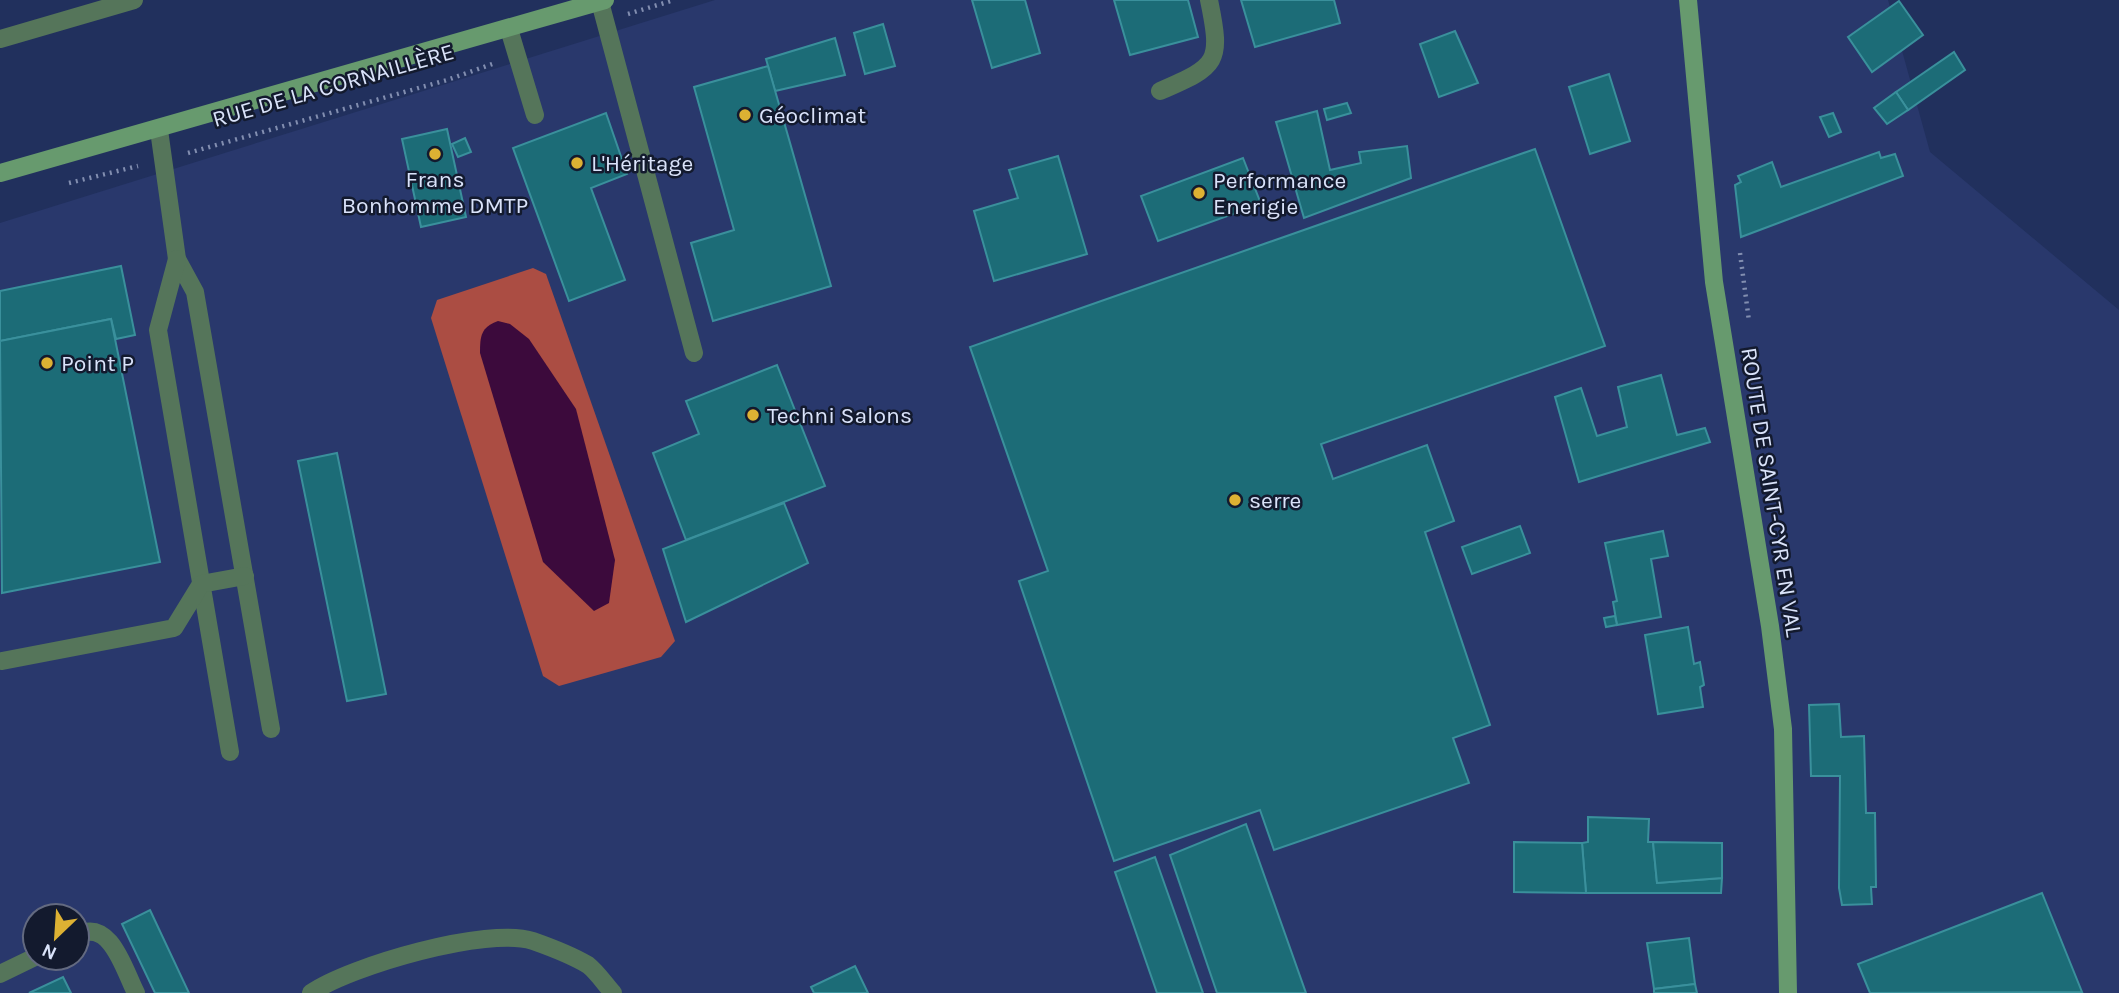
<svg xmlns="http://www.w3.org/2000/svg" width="2119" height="993" font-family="Karla,sans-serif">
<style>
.built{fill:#29386c;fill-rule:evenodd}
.forest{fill:#ab4d43}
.water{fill:#3c0a3c}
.building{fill:#1c6c77;stroke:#3a909c;stroke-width:2}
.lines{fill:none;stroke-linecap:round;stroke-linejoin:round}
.path{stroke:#828eb0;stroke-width:4.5;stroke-dasharray:2 5;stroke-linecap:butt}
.lane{stroke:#55755a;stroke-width:18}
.secondary{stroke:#679a6e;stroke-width:18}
.poi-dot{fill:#ddb133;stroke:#131a2e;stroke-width:2.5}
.labels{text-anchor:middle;stroke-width:5;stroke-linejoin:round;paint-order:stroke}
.street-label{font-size:23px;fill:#dae3fa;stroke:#131a2e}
.poi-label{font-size:23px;fill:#dae3fa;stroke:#131a2e;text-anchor:start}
</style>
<rect width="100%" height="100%" fill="#21305d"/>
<path class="built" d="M715,0h1173l42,152 189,158v683h-2119v-770zM35,916h42v42h-42z"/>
<path class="forest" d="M533,268l13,6 129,367 -14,16 -102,29 -16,-10 -112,-358 6,-18z"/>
<path class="water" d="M498,321l12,3 19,15 47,70 39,151 -6,43 -15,8 -51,-49 -63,-209c0,-17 1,-26 18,-32z"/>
<g class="building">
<path d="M972,0h53l15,53 -48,15z"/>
<path d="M1114,0h74l10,37 -68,18z"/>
<path d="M1241,0h93l6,23 -85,24z"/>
<path d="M1899,1l24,34 -51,37 -24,-35z"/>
<path d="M883,24l12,42 -30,8 -11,-41z"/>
<path d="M1455,31l23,52 -39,14 -19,-53z"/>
<path d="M835,38l10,37 -70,16 -9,-32z"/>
<path d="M1954,52l11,18 -57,40 -12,-18z"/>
<path d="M768,66l63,220 -118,35 -22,-78 43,-13 -40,-143z"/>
<path d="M1609,74l21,67 -40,13 -21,-67z"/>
<path d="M1896,92l12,18 -21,14 -13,-16z"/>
<path d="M1347,103l4,10 -24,7 -3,-11z"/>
<path d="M1317,111l13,59 31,-7 -2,-11 48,-6 4,32 -107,40 -28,-96z"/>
<path d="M606,113l21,61 -36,14 34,92 -56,21 -56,-153z"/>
<path d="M1833,113l8,19 -12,5 -9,-20z"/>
<path d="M447,129l19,88 -45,10 -19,-88z"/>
<path d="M465,138l6,14 -13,5 -6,-13z"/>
<path d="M1535,149l70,197 -284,98 12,35 94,-34 27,76 -29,11 65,193 -37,13 16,45 -195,67 -14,-40 -146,51 -95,-280 29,-10 -78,-224z"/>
<path d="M1879,152l2,6 14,-4 8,22 -162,61 -6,-52 6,-3 -3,-6 34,-14 9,25z"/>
<path d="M1058,156l29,98 -93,27 -20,-70 44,-13 -9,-28z"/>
<path d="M1243,158l18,46 -103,37 -17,-45z"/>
<path d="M121,266l14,69 -19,4 -5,-20 -111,22v-50z"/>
<path d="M111,319l49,243 -158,31 -2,-252z"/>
<path d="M777,365l48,121 -139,54 -33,-87 46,-19 -13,-33z"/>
<path d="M1661,375l16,60 28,-7 5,14 -131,40 -24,-85 26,-9 16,48 30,-9 -9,-40z"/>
<path d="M337,453l49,241 -39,7 -49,-240z"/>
<path d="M784,503l24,60 -122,59 -23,-73z"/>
<path d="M1520,526l10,27 -58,21 -10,-27z"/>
<path d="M1663,531l5,25 -17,3 10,58 -44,8 -4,-23 4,-1 -12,-58z"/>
<path d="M1615,616l2,9 -11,2 -2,-9z"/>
<path d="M1688,627l6,37 6,-2 4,23 -4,2 3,20 -45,7 -13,-79z"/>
<path d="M1839,704l2,33 23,-1 2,77h9l1,74h-5l1,17 -30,1 -3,-17 1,-112h-29l-2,-71z"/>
<path d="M1588,817l61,2 -1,23h5l4,41 65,-5 -1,15h-135l-4,-50 6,-1z"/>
<path d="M1246,824l60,169h-89l-47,-138z"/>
<path d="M1514,842l68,1 4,50 -72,-1z"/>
<path d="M1653,842l69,1v35l-65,5z"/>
<path d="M1155,857l48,136h-46l-42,-121z"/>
<path d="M2042,893l40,99 -212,1 -12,-29z"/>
<path d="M150,910l39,83h-34l-33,-69z"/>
<path d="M1689,938l6,46 -41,5 -7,-46z"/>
<path d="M855,966l13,27h-54l-3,-6z"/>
<path d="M63,977l8,16h-42z"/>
<path d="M1695,984l2,9h-43v-4z"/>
</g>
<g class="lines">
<g class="path">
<path d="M628,14l46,-14"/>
<path d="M188,153l259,-73 48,-17"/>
<path d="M69,183l69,-17"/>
<path d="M1740,253l9,68"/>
</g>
<g class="lane">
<path d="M600,2l94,351"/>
<path d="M509,29l26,86"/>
<path d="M0,39l134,-39"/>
<path d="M1160,91c58,-25 62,-28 49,-91"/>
<path d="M159,130l18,129 18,33 76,437"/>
<path d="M177,259l-19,71 72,422"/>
<path d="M2,661l172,-33 27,-44 44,-8"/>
<path d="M77,935c34,-17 47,35 59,58"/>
<path d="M0,974l35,-17"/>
<path d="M311,993c39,-27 177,-67 222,-52 17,6 40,15 55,24 9,7 17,19 25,28"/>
</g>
<g class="secondary">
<path d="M1688,0l26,282 56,344 13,103 5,264"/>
<path d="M0,173l605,-173"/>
</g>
</g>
<g class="poi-dot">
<circle cx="745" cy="115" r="7"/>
<circle cx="435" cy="154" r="7"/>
<circle cx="577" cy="163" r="7"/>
<circle cx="1199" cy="193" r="7"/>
<circle cx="47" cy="363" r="7"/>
<circle cx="753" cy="415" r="7"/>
<circle cx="1235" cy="500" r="7"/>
</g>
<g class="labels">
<g class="street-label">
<text transform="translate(333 85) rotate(-16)" y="8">RUE DE LA CORNAILLÈRE</text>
<text transform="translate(1772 492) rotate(81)" y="8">ROUTE DE SAINT-CYR EN VAL</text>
</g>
<g class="poi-label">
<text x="759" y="123">Géoclimat</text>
<text x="591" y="171">L'Héritage</text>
<text x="435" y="187" text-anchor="middle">Frans<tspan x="435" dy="26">Bonhomme DMTP</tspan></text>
<text x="1213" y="188">Performance<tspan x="1213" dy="26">Enerigie</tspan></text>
<text x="61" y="371">Point P</text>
<text x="767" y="423">Techni Salons</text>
<text x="1249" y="508">serre</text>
</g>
</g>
<g transform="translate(56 937) rotate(205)"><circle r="33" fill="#131a2e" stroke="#636a80" stroke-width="2"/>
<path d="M0-5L12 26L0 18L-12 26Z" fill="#ddb133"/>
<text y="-10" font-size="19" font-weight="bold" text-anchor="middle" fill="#dae3fa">N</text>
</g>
</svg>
